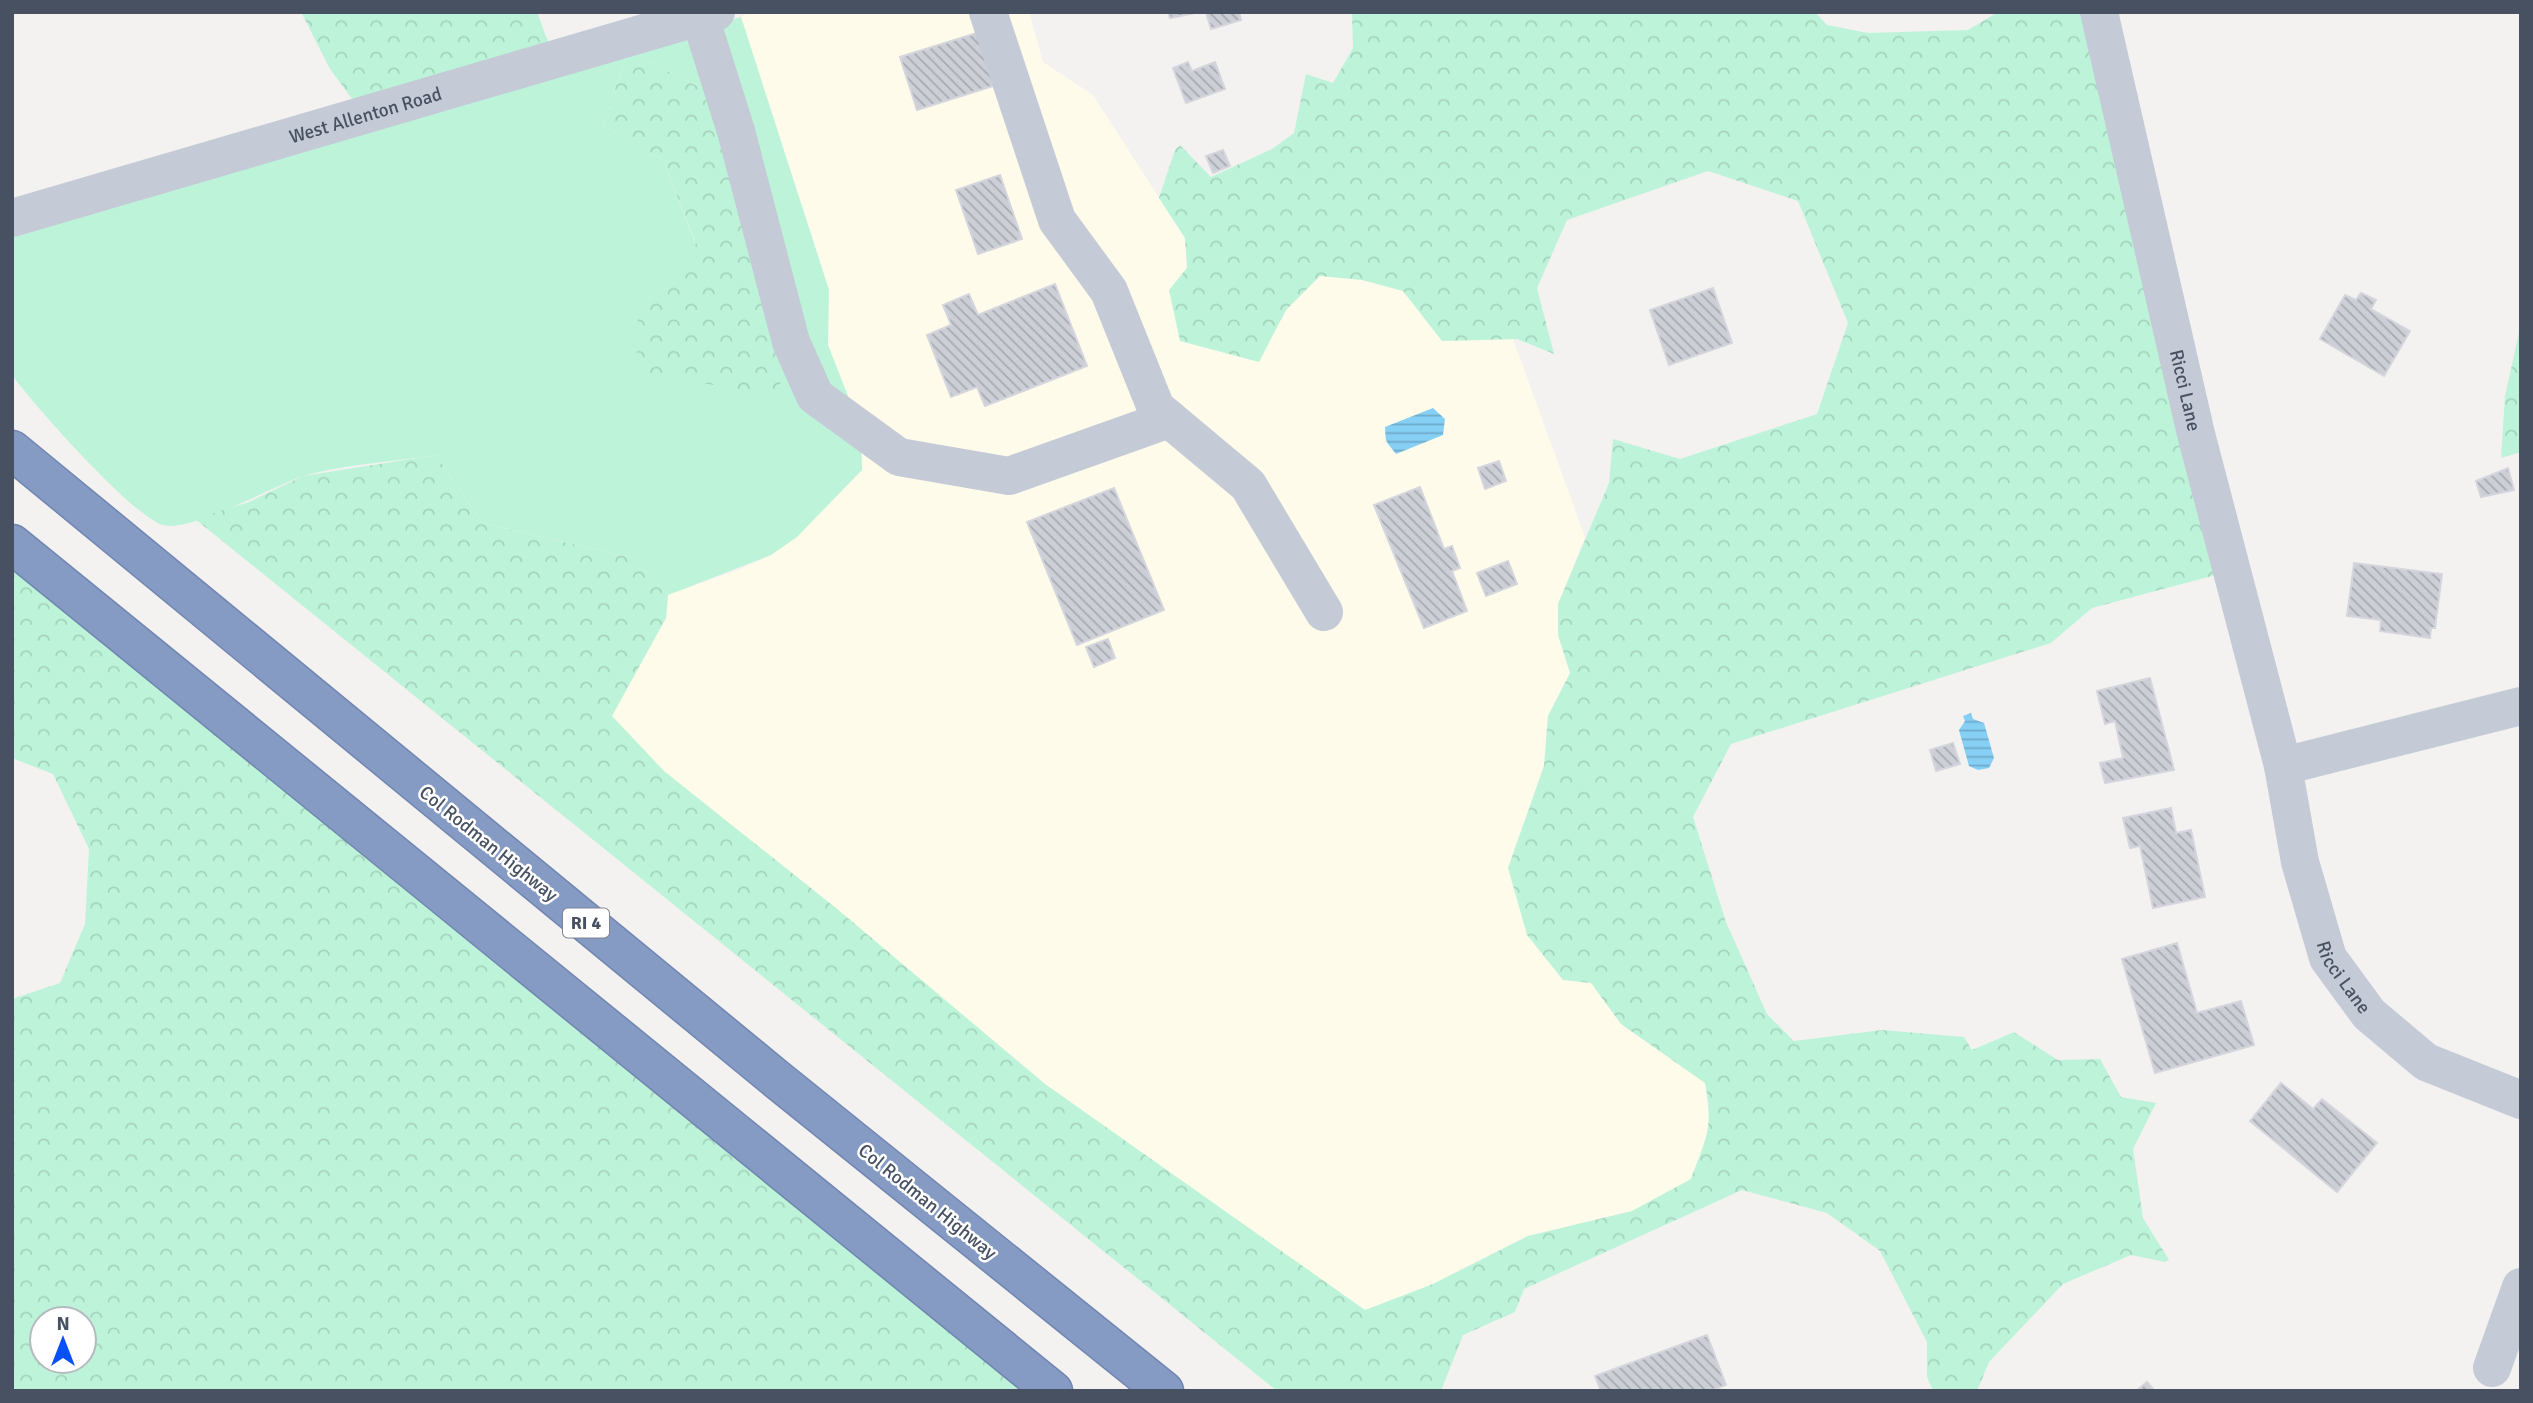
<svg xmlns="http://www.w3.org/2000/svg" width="2533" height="1403" font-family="Signika,sans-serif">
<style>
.commercial{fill:#fefbeb}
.grass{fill:#bdf4d9}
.forest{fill:url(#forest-crowns);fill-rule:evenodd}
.water{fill:url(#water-rules)}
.building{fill:url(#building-back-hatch);stroke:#d5d6dd;stroke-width:2}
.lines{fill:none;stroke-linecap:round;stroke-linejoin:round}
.highway-casing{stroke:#7086b0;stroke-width:41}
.minor{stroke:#c4cbd7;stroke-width:38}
.highway{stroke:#859bc4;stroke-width:38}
.labels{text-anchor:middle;stroke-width:5;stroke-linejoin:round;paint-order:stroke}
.shield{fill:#fff;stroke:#7e8590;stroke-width:2}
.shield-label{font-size:18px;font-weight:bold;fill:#475161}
.street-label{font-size:19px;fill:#475161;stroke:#fff}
</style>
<defs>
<pattern id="forest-crowns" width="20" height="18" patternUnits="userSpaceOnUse" patternTransform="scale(1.75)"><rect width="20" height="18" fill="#bdf4d9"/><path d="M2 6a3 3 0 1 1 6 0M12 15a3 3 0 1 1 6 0" fill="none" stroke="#a4d3bd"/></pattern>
<pattern id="water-rules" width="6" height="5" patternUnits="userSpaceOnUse" patternTransform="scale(1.75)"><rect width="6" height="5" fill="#86cff5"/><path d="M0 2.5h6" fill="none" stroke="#6faaca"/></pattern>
<pattern id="building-back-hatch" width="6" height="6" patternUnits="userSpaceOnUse" patternTransform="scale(1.75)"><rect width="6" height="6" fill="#cdcfd7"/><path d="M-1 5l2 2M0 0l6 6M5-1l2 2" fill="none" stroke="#a8aab2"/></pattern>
</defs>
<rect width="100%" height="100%" fill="#f4f1f1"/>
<path class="commercial" d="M749,12h280l14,50 50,33 92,143 2,30 -18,22 113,30 4,-10 34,-35 42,5 41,11 39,50 71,-2 72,198 -27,67v31l12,38 -22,43 -4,50 -36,102 113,156 84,59 5,44 -19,53 -59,31 -104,25 -95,48 -68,27 -320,-227 -381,-313 -52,-55 54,-98 2,-23 75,-27 28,-13 26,-18 64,-108 -33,-84 1,-55 -88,-273z"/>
<path class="grass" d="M741,17l88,273 -1,55 33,84 1,41 -65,67 -26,18 -103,40 -35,-37 -151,-35 -46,-68c-42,7 -92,9 -132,21 -30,9 -113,57 -141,49 -30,-8 -130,-121 -151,-150v-143l616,-181 -26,74 61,35 33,85 -58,68 135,82 -74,-308 -71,-36z"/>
<g class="forest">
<path d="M301,12h236l17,46 -184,65 -40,-54z"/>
<path d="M1352,12h463l12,13 41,8 100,-3 30,-18h98l127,561 -131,35 -41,35 -320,101 -38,73 33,105 41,92 27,27 88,-11 82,7 8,13 42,-18 44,28 42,-1 21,38 35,6 -23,46 10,69 26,42 -4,2 -34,-7 -68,29 -74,78 -12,29h-44l-6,-14v-35l-47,-91 -53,-38 -85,-23 -218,99 -9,23 -52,23 -22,56h-164l-1082,-872 54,-17 54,-26 133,-21 46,68 151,35 35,37 -2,23 -54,98 52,55 172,137 209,176 320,226 68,-26 95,-48 104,-25 59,-32c15,-41 23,-51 14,-96l-84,-59 -30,-41 -28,-3 -36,-45 -19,-67 36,-102 4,-50 22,-43 -12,-38v-31l51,-121 4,-44 67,20 137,-45 31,-91 -50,-122 -90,-30 -141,49 -30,68 17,66 -37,-15 -75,2 -39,-50 -41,-11 -42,-4 -34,34 -27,52 -79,-21 -11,-51 18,-22 -2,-30 -26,-40 16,-48 5,-5 31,32 61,-28 22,-16 12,-59 27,9 20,-35z"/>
<path d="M628,51l71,36 64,119 37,146 -27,43 -137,-23 2,-59 58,-69 -33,-84 -61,-35z"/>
<path d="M2521,323v129l-20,6 4,-62z"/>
<path d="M12,545l1044,846h-1044v-392l48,-16 25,-59 4,-75 -36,-75 -41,-16zM42,1319h42v42h-42z"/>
</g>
<g class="water">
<path d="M1433,408l12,11 -2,16 -47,19c-11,-15 -10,-9 -11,-27z"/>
<path d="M1971,713l2,6 11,4 10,35 -5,10 -11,2 -9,-4 -10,-36 6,-9 -2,-5z"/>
</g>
<g class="building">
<path d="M1168,12h32l-30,6z"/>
<path d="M1206,12h33l2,8 -30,9z"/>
<path d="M980,32l16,53 -79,25 -17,-53z"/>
<path d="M1188,62l4,9 23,-9 10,27 -39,14 -13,-35z"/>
<path d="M1223,150l7,16 -17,7 -7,-17z"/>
<path d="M1000,175l22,64 -44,15 -22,-64z"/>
<path d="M1055,284l32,82 -102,40 -8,-19 -26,10 -24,-62 24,-10 -8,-20 26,-11 9,21z"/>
<path d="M1713,288l19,55 -63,22 -19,-55z"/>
<path d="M2361,293l15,7 -5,9 39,22 -26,45 -64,-37 25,-44 11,5z"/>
<path d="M1499,461l7,20 -21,8 -7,-21z"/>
<path d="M2508,468l6,22 -33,7 -5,-16z"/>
<path d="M1420,487l24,62 8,-3 8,22 -8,3 15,40 -43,17 -50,-123z"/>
<path d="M1114,488l50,122 -87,35 -50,-123z"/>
<path d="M1508,561l9,23 -31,12 -9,-23z"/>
<path d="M2354,563l88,11 -7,54h-4l-1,10 -50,-7 1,-11 -34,-4z"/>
<path d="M1108,639l7,19 -21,9 -8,-20z"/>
<path d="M2150,678l24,92 -69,13 -5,-20 23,-5 -8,-37 -10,3 -8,-33z"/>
<path d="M1953,743l7,21 -24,7 -6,-21z"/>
<path d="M2171,808l5,25 15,-3 14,67 -52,11 -13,-62 -10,2 -7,-30z"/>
<path d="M2177,943l20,70 44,-12 13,44 -99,28 -33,-114z"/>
<path d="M2281,1083l32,26 9,-10 55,44 -40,49 -87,-71z"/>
<path d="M1707,1335l19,50 -16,6h-109l-6,-15z"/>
<path d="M2147,1382l8,9h-19z"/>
</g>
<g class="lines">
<defs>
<g id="highway">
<path d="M12,450l762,627 390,314"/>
<path d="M12,544l1041,847"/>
</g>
</defs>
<use href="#highway" class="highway-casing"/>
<g class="minor">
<path d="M988,12l69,208 52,71 47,117 92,77 76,127"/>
<path id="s1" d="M2099,12l97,422 87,332 17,96 28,96 41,56 57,48 95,38"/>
<path d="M700,17l36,114 55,211 24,54 84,61 110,19 160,-57"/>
<path id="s2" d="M12,218l704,-206"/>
<path d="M2283,766l238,-60"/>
<path d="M2492,1368l29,-81"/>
</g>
<use href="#highway" class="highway"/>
</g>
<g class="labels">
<rect class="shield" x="563" y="908.5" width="46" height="29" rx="5"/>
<g class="shield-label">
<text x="586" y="929">RI 4</text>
</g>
<g class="street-label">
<text dy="7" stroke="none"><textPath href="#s2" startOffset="368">West Allenton Road</textPath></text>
<text dy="7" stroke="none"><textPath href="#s1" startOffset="388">Ricci Lane</textPath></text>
<text transform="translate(489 843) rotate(39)" y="7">Col Rodman Highway</text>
<text dy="7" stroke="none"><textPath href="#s1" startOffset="998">Ricci Lane</textPath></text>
<text transform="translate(928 1201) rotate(39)" y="7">Col Rodman Highway</text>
</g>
</g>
<rect width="2533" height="1403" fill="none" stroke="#475161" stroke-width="28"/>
<g transform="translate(63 1340)"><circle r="33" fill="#ffffff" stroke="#b5b9c0" stroke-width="2"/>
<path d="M0-5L12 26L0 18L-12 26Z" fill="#0851f7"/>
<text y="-10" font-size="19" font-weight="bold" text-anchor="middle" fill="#475161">N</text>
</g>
</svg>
